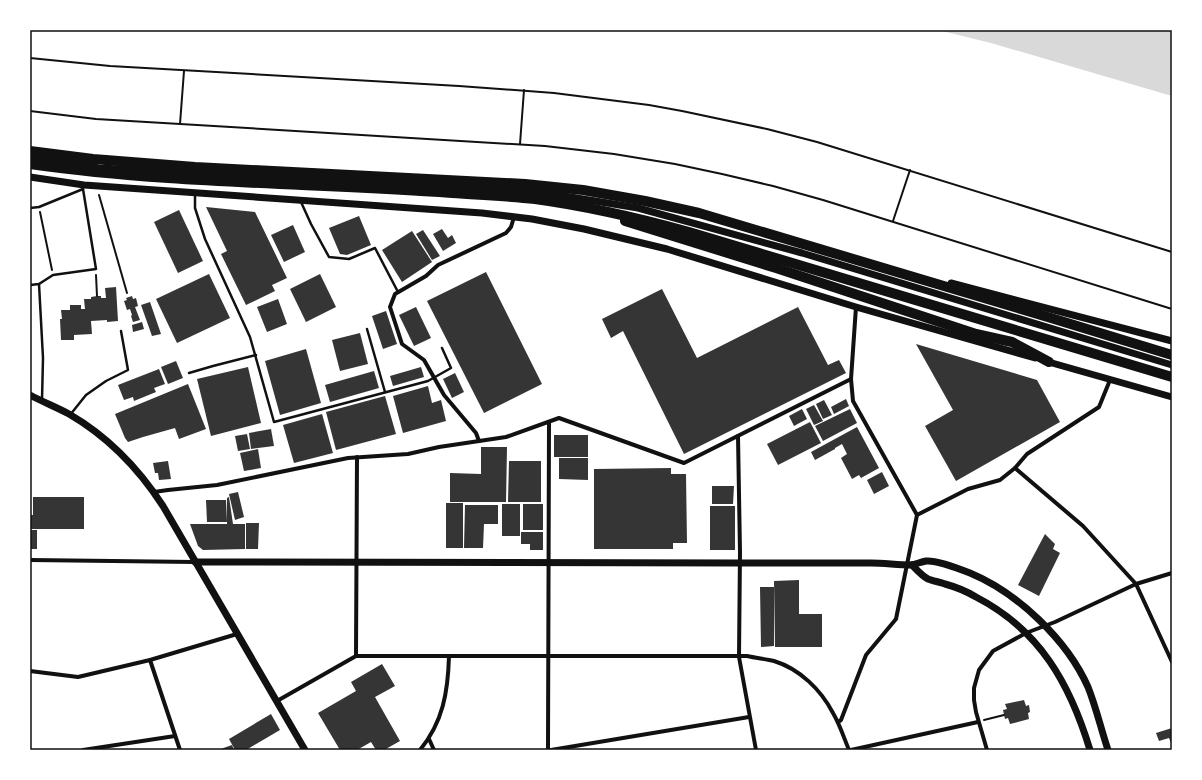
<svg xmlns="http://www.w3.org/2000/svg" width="1202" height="780" font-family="Bitter,serif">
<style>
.water{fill:#d9d9d9}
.building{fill:#353535}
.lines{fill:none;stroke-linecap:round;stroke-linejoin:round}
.path{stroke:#111;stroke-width:2}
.service{stroke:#111;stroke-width:2.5}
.minor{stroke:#111;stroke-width:4}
.tertiary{stroke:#111;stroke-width:7}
.secondary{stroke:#111;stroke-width:7}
.motorway{stroke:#111;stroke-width:10}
.neatline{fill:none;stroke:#111;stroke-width:1.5}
</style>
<rect width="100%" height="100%" fill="#fff"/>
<path class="water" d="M938,30h234v66l-181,-53z"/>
<g class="building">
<path d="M206,207l49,5 32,66 -15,7 3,6 -29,14 -25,-51 6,-3z"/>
<path d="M179,210l24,51 -25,12 -24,-51z"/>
<path d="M359,216l12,29 -24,10 -7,-1 -11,-26z"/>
<path d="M293,225l12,27 -21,10 -13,-27z"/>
<path d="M442,229l6,9 4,-3 4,8 -13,8 -10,-17z"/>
<path d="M423,230l17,26 -8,4 -16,-26z"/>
<path d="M412,231l20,31 -30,20 -20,-32z"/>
<path d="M486,272l56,112 -58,29 -57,-112z"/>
<path d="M209,274l21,44 -53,25 -21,-44z"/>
<path d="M320,274l16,33 -30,15 -16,-33z"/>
<path d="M116,287l2,34 -11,1v-2l-16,1 1,13 -18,1v5h-13l-1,-21h2l-1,-9h9v-5h11v4h4l-1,-10h7v-2l6,-1h4v2h5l-1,-10z"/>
<path d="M662,289l35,69 101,-51 30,58 11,-5 7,13 -162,81 -61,-123 -12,7 -9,-19z"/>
<path d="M132,296l1,3 3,-1 2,8 -3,1 5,13 -7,2 -2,-6 1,-1 -2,-6 -3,1 -3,-9 3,-1 -1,-2z"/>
<path d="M278,299l9,25 -20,8 -10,-25z"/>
<path d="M150,302l11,32 -9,2 -11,-31z"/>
<path d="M416,307l15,31 -17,8 -15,-31z"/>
<path d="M386,311l11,33 -14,5 -11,-33z"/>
<path d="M142,322l2,7 -11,3 -1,-7z"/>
<path d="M360,333l8,31 -28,7 -8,-31z"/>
<path d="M916,344l121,36 23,42 -104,59 -31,-55 28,-16z"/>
<path d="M306,349l15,54 -41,12 -15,-54z"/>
<path d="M176,361l7,17 -15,6 -7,-17z"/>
<path d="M248,367l13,56 -50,13 -14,-57z"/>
<path d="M421,367l3,10 -31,9 -3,-10z"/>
<path d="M159,369l6,15 -11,4 2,4 -22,9 -1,-4 -9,3 -6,-15z"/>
<path d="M374,371l5,17 -49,14 -5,-17z"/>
<path d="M455,373l9,19 -12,6 -9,-19z"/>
<path d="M188,384l18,45 -27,10 -4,-11 -32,9 -15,5 -3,-4 -10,-24z"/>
<path d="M428,386l4,17 9,-3 5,21 -43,12 -10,-37z"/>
<path d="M385,396l11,38 -60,16 -10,-38z"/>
<path d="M846,399l3,7 -15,8 -3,-7z"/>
<path d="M824,400l8,15 -9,4 -7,-15z"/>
<path d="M814,405l9,16 -9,4 -8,-16z"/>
<path d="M802,409l5,10 -13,7 -5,-10z"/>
<path d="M850,409l7,14 -34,18 -8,-15z"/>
<path d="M322,414l11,39 -39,10 -11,-38z"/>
<path d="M810,422l11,21 -43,22 -11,-21z"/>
<path d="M857,427l22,41 -18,10 -2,-3 -7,4 -11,-21 6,-4 -5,-10 -7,4v1l-20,11 -4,-8z"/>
<path d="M271,429l3,17 -23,3 -2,-16z"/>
<path d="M247,434l3,15 -12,2 -3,-15z"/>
<rect x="554" y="435" width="34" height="22"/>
<path d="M481,447h26l-1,55h-56v-29l31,1z"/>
<path d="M258,449l3,19 -17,3 -4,-18z"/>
<path d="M559,458h29v22l-29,-1z"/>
<path d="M168,461l3,18 -12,1 -1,-7h-3l-2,-10z"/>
<path d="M509,461h32v41h-33z"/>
<path d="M671,468v6h15l1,69h-14v6h-79v-80z"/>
<path d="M882,472l7,14 -15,8 -7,-14z"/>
<path d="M712,486h22l-1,18h-21z"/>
<path d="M238,492l6,25 -9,3 -6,-26z"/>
<path d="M33,497h51v32h-54v-14h3z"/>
<path d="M229,497l4,27h12v25l-42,1 -5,-4 -8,-22h37v-26z"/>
<path d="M206,500h20l1,22h-20z"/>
<rect x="446" y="503" width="17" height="45"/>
<rect x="502" y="504" width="18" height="32"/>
<rect x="523" y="504" width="20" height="26"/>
<path d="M465,505h33v19h-14l-1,24h-19z"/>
<rect x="710" y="506" width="25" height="44"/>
<path d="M246,523h13l-1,26h-12z"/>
<rect x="30" y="530" width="7" height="19"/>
<path d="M521,532h22v18h-13v-6h-9z"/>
<path d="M1045,534l10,10 -2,5 7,4 -21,43 -21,-11z"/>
<path d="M799,580v34h23v33h-47l-1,-66z"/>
<path d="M760,587h14v59l-13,1z"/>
<path d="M382,664l13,22 -20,11 25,44 -16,9h-8l-5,-8 -14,8h-17l-22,-37 38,-22 -5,-9z"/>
<path d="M1024,700l2,6 3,-1 1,7 -2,1 1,6 -19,5 -2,-6 -3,1 -2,-9 4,-1 -2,-5z"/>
<path d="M271,714l9,16 -34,20h-11l-6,-11z"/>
<path d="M1172,728v17l-3,-7 -10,3 -3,-8z"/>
<path d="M232,745l2,5h-16z"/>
</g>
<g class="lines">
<g class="path">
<path d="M30,58l80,8 349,20 95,7 95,12 33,6 85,18 50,13 355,110"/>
<path d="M30,111l66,8 449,27 69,8 61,10 47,10 51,12 50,14 349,109"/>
<path d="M180,124l4,-53"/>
<path d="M520,144l4,-54"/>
<path d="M99,195l28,98"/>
<path d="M40,212l12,58"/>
<path d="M893,221l17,-51"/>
<path d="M96,275l1,21"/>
<path d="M984,720l20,-5"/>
</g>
<g class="service">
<path d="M195,194v14l10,31 45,98 24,85 154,-41 23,-13 -9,-20"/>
<path d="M301,202l10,22 18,33 20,2 26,-11 23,44"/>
<path d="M30,208l9,-1 44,-18"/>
<path d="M39,284l4,74 -1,42"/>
<path d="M30,285l9,-1 14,-9 43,-6 -13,-80"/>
<path d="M367,329l18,63"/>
<path d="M189,373l24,-7 43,-11"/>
<path d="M70,415l16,-20 20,-14 22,-11 -7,-39"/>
</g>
<g class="minor">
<path d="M856,307l-5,72 2,22 64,114"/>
<path d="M738,436l2,116 -1,105 17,93"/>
<path d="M479,441l-3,-8 -32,-38 -20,-35 -22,-16 -12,-37 5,-13 31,-18 12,-11 68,-32 5,-6 3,-10"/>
<path d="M1015,468l68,58 53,58 36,78"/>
<path d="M154,492l14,-2 49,-5 131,-27 60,-4 31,-7 67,-10 53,-19 125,45 167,-84"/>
<path d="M30,560l165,2"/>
<path d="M356,656h391c9,2 18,3 27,5 26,8 47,29 59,52 7,12 11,25 16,37"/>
<path d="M150,660l30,90"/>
<path d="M30,671l48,6 72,-17 87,-26"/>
<path d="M277,701l79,-45 1,-199"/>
<path d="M838,722l3,-2 25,-65 30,-36 21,-104 51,-26 32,-9 15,-12 12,-14 72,-47 11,-27"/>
<path d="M429,739l5,11"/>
<path d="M83,750l92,-14"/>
<path d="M420,750c23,-28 28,-58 29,-94"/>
<path d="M548,750l1,-327"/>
<path d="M551,750l198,-33"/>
<path d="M851,750l127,-28"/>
<path d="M987,750l-11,-38 -2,-12v-12l5,-18 14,-19 33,-18 29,-11 81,-38 36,-11"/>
</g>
<g class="tertiary">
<path d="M951,283l221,58"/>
<path d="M30,395c13,7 26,12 39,19 38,22 70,55 94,92l142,244"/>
<path d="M195,562c182,-1 363,1 544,1 44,0 88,0 132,0 13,0 27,2 40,2 5,-1 10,-3 15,-4 10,-1 34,8 44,12 48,20 97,67 118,114 8,20 13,42 20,63"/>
<path d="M912,565c4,4 10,11 16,14 5,2 12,3 17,5 11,3 21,7 31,13 64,33 94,87 114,153"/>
</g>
<g class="secondary">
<path d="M30,156l69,12 334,16 119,10 86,14 164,45 370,112"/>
<path d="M30,177l54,8 398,28 50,6 52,10 83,20 189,58 179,51"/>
<path d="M1045,361l127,36"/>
</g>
<g class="motorway">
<path d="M30,151l63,8 102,8 330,17 58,6 62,11 54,12 352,105 121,37"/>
<path d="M30,164c140,20 282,19 422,29 28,2 56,3 83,6 52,7 103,19 154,33l483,145"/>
<path d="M625,221l151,47 200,66 36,8 37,20"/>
</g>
</g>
<rect width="1202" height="780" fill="none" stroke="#ffffff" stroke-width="62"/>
<rect x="31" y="31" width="1140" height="718" class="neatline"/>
</svg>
